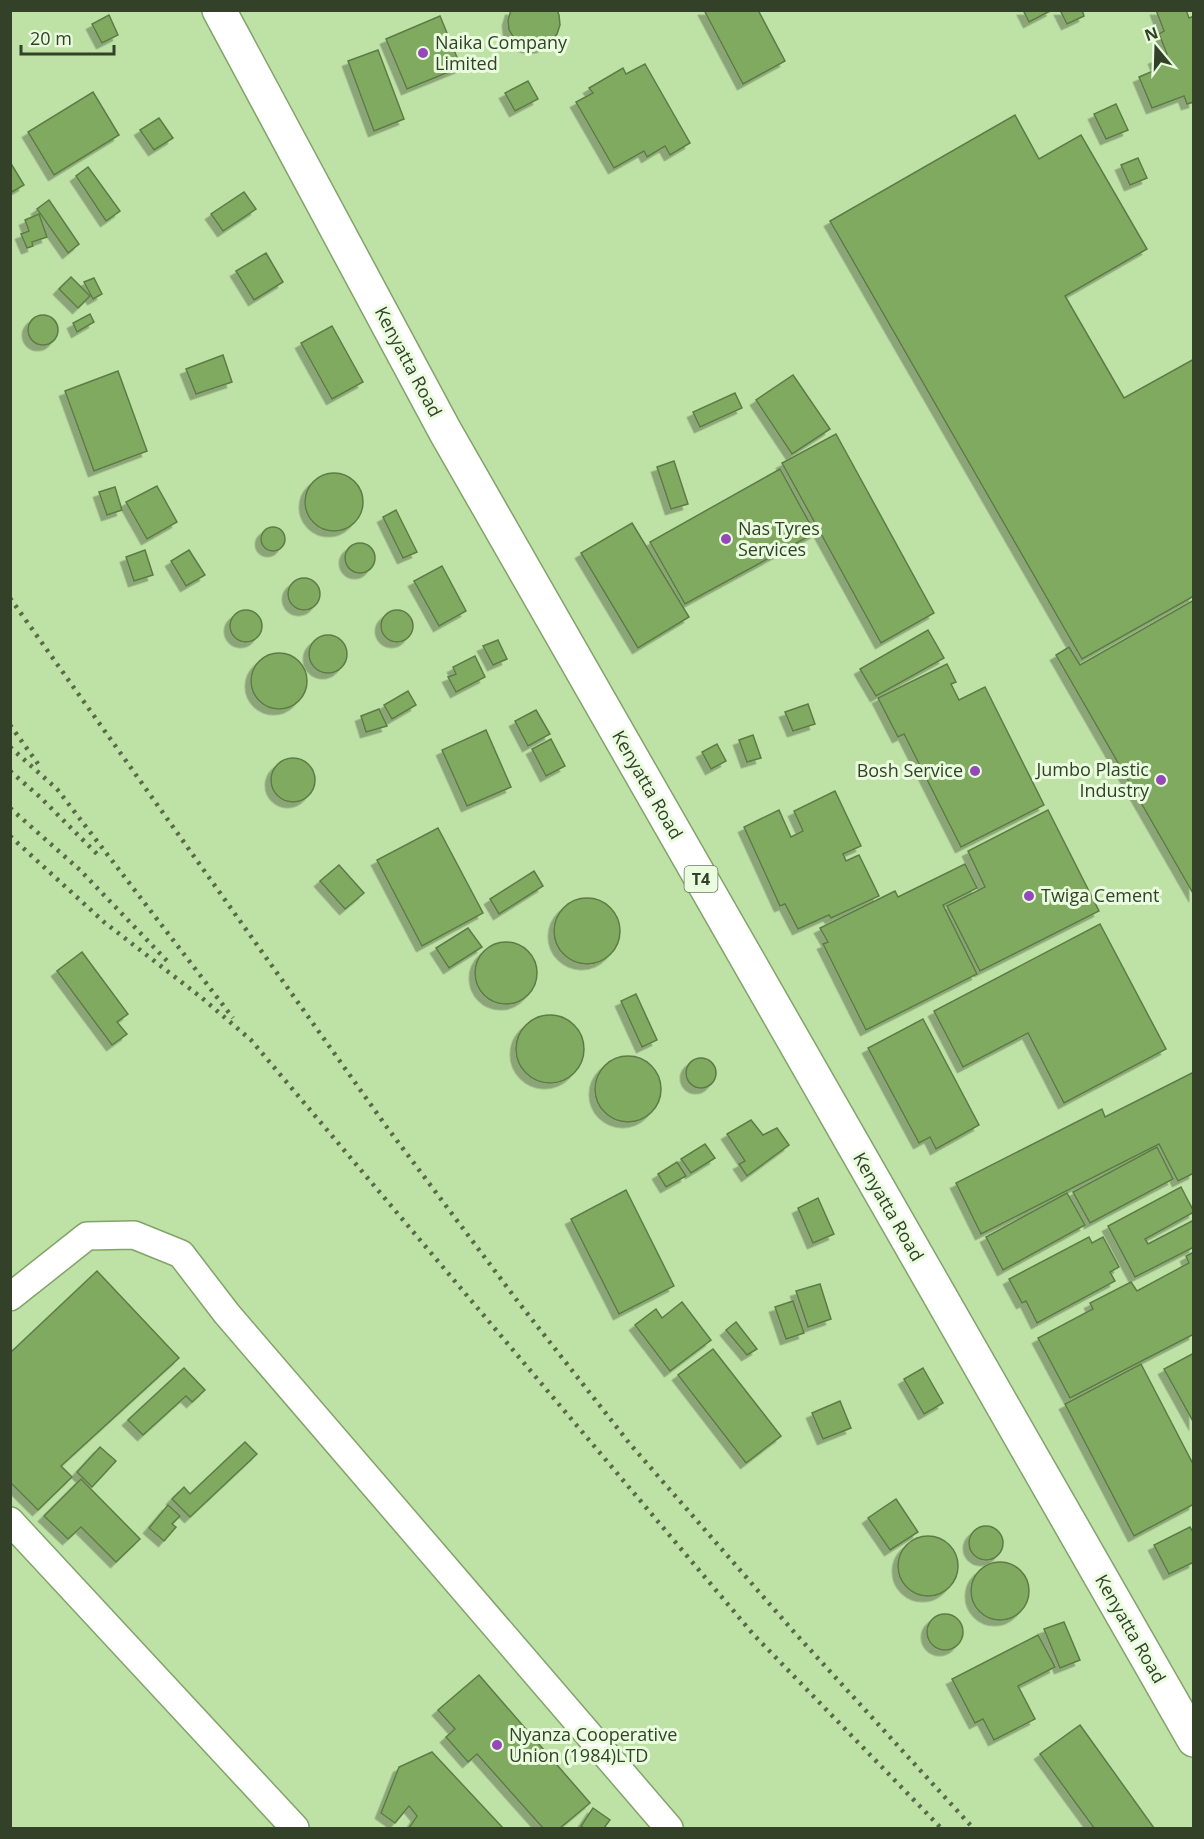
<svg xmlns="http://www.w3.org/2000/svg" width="1204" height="1839" font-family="'Open Sans',sans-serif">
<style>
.building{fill:#80aa60;stroke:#5d7c45;stroke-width:1.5;filter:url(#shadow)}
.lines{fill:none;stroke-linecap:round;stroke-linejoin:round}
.minor-casing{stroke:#82a36a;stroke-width:30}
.trunk-casing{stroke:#82a36a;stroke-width:36}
.minor{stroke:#fff;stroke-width:27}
.trunk{stroke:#fff;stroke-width:33}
.rail{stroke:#576b49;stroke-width:4.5;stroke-dasharray:3 6;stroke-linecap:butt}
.poi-dot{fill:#9448ba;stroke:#eafcde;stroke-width:2}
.labels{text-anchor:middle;stroke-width:6;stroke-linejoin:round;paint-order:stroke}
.shield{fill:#eafcde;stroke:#6a795f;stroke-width:1.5}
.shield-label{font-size:16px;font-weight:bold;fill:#334129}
.poi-label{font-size:18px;fill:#334129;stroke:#eafcde;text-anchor:start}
.street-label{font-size:18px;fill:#334129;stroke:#eafcde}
</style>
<defs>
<filter id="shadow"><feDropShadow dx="-5.5" dy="5.5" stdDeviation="0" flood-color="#0004"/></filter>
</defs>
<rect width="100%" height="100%" fill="#bee1a5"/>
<g class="building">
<path d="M511,10h46l2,5 1,10 -3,9 -7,8 -8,5 -11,1 -9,-3 -8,-7 -5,-8 -1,-10z"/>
<path d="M704,10h54l27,51 -42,23z"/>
<path d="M1023,10h29l-23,12z"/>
<path d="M1060,10h22l2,6 -17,8z"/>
<path d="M1156,10h30l3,8 5,-2v86l-7,2 -3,-8 -32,12 -13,-31 19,-8 -4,-10 13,-5 -8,-20 5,-3z"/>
<path d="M109,15l9,20 -16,8 -10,-19z"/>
<path d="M440,16l21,51 -54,22 -21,-50z"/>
<path d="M378,50l26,69 -30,12 -26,-70z"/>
<path d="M645,64l45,79 -20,12 -5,-9 -18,11 -3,-6 -30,17 -38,-66 17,-9 -4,-5 34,-20 3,6z"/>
<path d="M528,81l10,18 -23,12 -10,-18z"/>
<path d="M93,92l26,43 -65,40 -26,-43z"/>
<path d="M1116,104l12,26 -22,9 -12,-25z"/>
<path d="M1015,115l24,44 42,-24 66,114 -82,47 59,102 70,-39v237l-112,63 -252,-438z"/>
<path d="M159,118l14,20 -19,12 -14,-20z"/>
<path d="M1138,158l9,20 -17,7 -9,-20z"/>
<path d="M10,162l14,23 -12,7 -2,-4z"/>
<path d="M88,167l32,44 -14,10 -30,-45z"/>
<path d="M244,192l12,17 -33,22 -12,-17z"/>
<path d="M49,200l30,44 -11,9 -31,-44z"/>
<path d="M39,214l8,23 -15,5 1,4 -6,2 -6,-14 8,-3 -4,-11z"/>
<path d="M266,253l17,29 -29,18 -18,-29z"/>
<path d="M71,277l19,19 -12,12 -19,-19z"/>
<path d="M94,278l8,16 -9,5 -9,-17z"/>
<path d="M90,314l4,8 -17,10 -4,-9z"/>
<circle cx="43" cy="330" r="15"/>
<path d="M332,326l31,56 -31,17 -31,-56z"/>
<path d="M223,355l9,27 -36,12 -10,-25z"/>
<path d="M118,371l29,80 -53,20 -29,-80z"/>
<path d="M793,375l37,54 -38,25 -36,-54z"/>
<path d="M735,393l7,15 -42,19 -7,-15z"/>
<path d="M836,434l98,179 -53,30 -99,-180z"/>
<path d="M674,461l14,43 -17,5 -14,-42z"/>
<path d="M780,469l35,64 -130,71 -35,-62z"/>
<circle cx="334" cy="502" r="29"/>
<path d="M157,486l20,36 -30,17 -21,-37z"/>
<path d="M115,487l7,23 -15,5 -8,-23z"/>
<path d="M396,510l21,42 -14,6 -20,-41z"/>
<path d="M632,523l57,94 -51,31 -57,-95z"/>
<circle cx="273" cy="539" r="12"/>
<circle cx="360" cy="558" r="15"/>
<path d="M145,550l8,25 -19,6 -8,-24z"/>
<path d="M189,550l16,25 -19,11 -15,-25z"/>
<path d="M442,566l24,45 -27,15 -25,-45z"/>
<circle cx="304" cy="594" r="16"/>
<path d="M1194,600v295l-138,-240 13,-8 11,18z"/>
<circle cx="246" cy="626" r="16"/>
<circle cx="397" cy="626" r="16"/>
<path d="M928,630l16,28 -68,38 -16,-27z"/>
<circle cx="328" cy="654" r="19"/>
<path d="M498,640l9,19 -14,6 -10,-19z"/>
<circle cx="279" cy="681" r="28"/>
<path d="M475,656l10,21 -29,15 -8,-15 8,-3 -3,-7z"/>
<path d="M947,664l9,18 -5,2 8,16 26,-13 59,118 -83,42 -57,-113 -6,3 -20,-39z"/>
<path d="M408,691l8,14 -24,14 -8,-14z"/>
<path d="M808,704l7,20 -22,7 -8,-19z"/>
<path d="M379,709l8,17 -21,6 -5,-16z"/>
<path d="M536,710l14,24 -22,12 -13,-25z"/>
<path d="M486,730l25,57 -44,19 -25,-56z"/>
<path d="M753,735l8,23 -14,4 -8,-22z"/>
<path d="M551,739l14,27 -19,10 -14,-27z"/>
<path d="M717,744l9,17 -15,8 -9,-17z"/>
<circle cx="293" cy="780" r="22"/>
<path d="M835,791l26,55 -18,8 3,7 13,-6 20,41 -48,22 -2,-3 -31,14 -13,-25 -5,2 -36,-79 35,-17 12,27 12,-6 -9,-20z"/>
<path d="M1048,810l51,101 -119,60 -33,-65 38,-19 -17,-36z"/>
<path d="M438,828l45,85 -61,33 -45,-86z"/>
<path d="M965,864l12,24 -34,17 34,69 -111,56 -43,-86 5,-2 -8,-14 75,-37 3,6z"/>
<path d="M339,865l25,28 -19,16 -25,-28z"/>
<path d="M534,871l9,15 -44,28 -9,-15z"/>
<circle cx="587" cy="931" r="33"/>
<path d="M1100,924l66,125 -102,54 -36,-70 -65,34 -29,-56z"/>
<path d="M468,928l14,19 -33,21 -13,-20z"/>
<circle cx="506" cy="973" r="31"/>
<path d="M82,952l46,62 -11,8 10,12 -15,11 -55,-74z"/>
<path d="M636,994l21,46 -15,7 -21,-46z"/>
<circle cx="550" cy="1049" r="34"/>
<path d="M923,1019l56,106 -43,24 -6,-12 -11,6 -51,-95z"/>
<circle cx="628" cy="1089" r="33"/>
<circle cx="701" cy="1073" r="15"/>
<path d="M1194,1072v101l-16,8 -19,-37 -178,90 -25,-51 146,-74 3,8z"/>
<path d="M751,1120l12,15 14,-7 12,17 -42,31 -8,-12 6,-3 -18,-27z"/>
<path d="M705,1144l10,14 -24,15 -10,-14z"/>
<path d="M1157,1147l16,32 -83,44 -17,-31z"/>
<path d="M677,1162l9,14 -20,11 -8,-13z"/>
<path d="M1181,1187l13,25 -49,27 3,5 46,-24v27l-59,30 -27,-51z"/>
<path d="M626,1190l48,96 -55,28 -48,-95z"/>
<path d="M1067,1193l18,32 -82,45 -17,-33z"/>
<path d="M818,1198l16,36 -21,9 -15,-35z"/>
<path d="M1089,1237l3,6 11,-6 16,30 -9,5 5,9 -78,42 -11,-22 -4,2 -13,-24z"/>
<path d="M1194,1252v82l-124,64 -32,-60 55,-29 -3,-6 41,-21 6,9 52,-28 -3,-7z"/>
<path d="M97,1271l82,87 -118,108 11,11 -34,33 -28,-28v-129z"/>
<path d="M820,1284l11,35 -23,8 -12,-36z"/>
<path d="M793,1301l11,32 -18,6 -11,-32z"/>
<path d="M682,1302l29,38 -41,31 -35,-46 21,-16 6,9z"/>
<path d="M736,1322l21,27 -10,6 -21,-25z"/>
<path d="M713,1349l68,87 -35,27 -68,-88z"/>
<path d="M1194,1353v70l-30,-54z"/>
<path d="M1141,1364l53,102v38l-60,32 -69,-132z"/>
<path d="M184,1368l21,22 -13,12 -6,-6 -43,39 -15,-15z"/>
<path d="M923,1368l20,35 -19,11 -20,-35z"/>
<path d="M840,1401l11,27 -28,11 -11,-26z"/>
<path d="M245,1442l12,12 -67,63 -18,-18 12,-12 6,7z"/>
<path d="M100,1447l16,14 -24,26 -15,-15z"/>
<path d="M81,1479l59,60 -24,23 -35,-35 -13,12 -24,-23z"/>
<path d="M896,1499l22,33 -28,18 -22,-32z"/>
<path d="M168,1505l12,11 -8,8 4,3 -12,14 -15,-13z"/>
<circle cx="986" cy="1543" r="17"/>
<path d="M1190,1527l4,7v28l-25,12 -15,-29z"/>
<circle cx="928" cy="1566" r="30"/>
<circle cx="1000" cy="1591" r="29"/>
<circle cx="945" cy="1632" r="18"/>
<path d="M1064,1622l16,38 -20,8 -16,-39z"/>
<path d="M1038,1635l17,32 -37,19 17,33 -41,21 -11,-21 -8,4 -23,-44z"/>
<path d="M479,1675l111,128 -30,25h-17l-66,-74 -9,8 -22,-25 9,-8 -17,-19z"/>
<path d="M1080,1725l74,103h-60l-54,-74z"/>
<path d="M432,1752l71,76h-94l8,-12 -8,-10 -14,17 -14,-10 18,-46z"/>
<path d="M593,1808l17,12 -6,8h-20l-3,-2z"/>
</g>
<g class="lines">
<defs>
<g id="minor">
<path d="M10,1297l77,-61 47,-1 47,19 46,60 442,514"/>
<path d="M10,1521l285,307"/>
</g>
<path id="trunk" d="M219,10l226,421 749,1309"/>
</defs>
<use href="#minor" class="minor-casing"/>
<use href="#trunk" class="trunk-casing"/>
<use href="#minor" class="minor"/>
<use href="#trunk" class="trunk"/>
<g class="rail">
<path d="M10,598l376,528 133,177 111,141 164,188 179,196"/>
<path d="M10,725l31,43"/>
<path d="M10,747l47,42 176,229"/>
<path d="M10,771l30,26 61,61"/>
<path d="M10,808l70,62 91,95"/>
<path d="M10,836l94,86 98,76 49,42 502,594 188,194"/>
</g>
</g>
<g class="poi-dot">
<circle cx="423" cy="53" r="6"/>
<circle cx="726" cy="539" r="6"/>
<circle cx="975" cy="771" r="6"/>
<circle cx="1161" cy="780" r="6"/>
<circle cx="1029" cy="896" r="6"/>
<circle cx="497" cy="1745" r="6"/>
</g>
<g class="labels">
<rect class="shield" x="684.5" y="866" width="33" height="26" rx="4.5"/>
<g class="shield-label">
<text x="701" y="885">T4</text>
</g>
<g class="poi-label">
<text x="435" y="49">Naika Company<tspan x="435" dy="21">Limited</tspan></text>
<text x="738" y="535">Nas Tyres<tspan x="738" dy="21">Services</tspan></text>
<text x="1149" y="776" text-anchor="end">Jumbo Plastic<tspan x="1149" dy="21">Industry</tspan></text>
<text x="963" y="777" text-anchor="end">Bosh Service</text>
<text x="1041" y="902">Twiga Cement</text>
<text x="509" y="1741">Nyanza Cooperative<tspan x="509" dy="21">Union (1984)LTD</tspan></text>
</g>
<g class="street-label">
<text transform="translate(408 362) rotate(62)" y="6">Kenyatta Road</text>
<text transform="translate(647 785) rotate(60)" y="6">Kenyatta Road</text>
<text transform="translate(888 1207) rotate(60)" y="6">Kenyatta Road</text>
<text transform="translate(1130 1629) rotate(60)" y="6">Kenyatta Road</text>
</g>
</g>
<rect width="1204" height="1839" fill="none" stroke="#334129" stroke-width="24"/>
<g transform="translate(1156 48) rotate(341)" stroke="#eafcde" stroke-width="4.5" paint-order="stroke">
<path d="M0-4.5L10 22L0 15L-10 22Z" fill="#334129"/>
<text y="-9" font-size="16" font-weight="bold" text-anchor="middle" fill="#334129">N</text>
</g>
<path d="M21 45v9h93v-9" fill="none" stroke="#334129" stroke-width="3"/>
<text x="30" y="45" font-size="18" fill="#334129" stroke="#eafcde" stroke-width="4.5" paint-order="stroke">20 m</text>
</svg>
